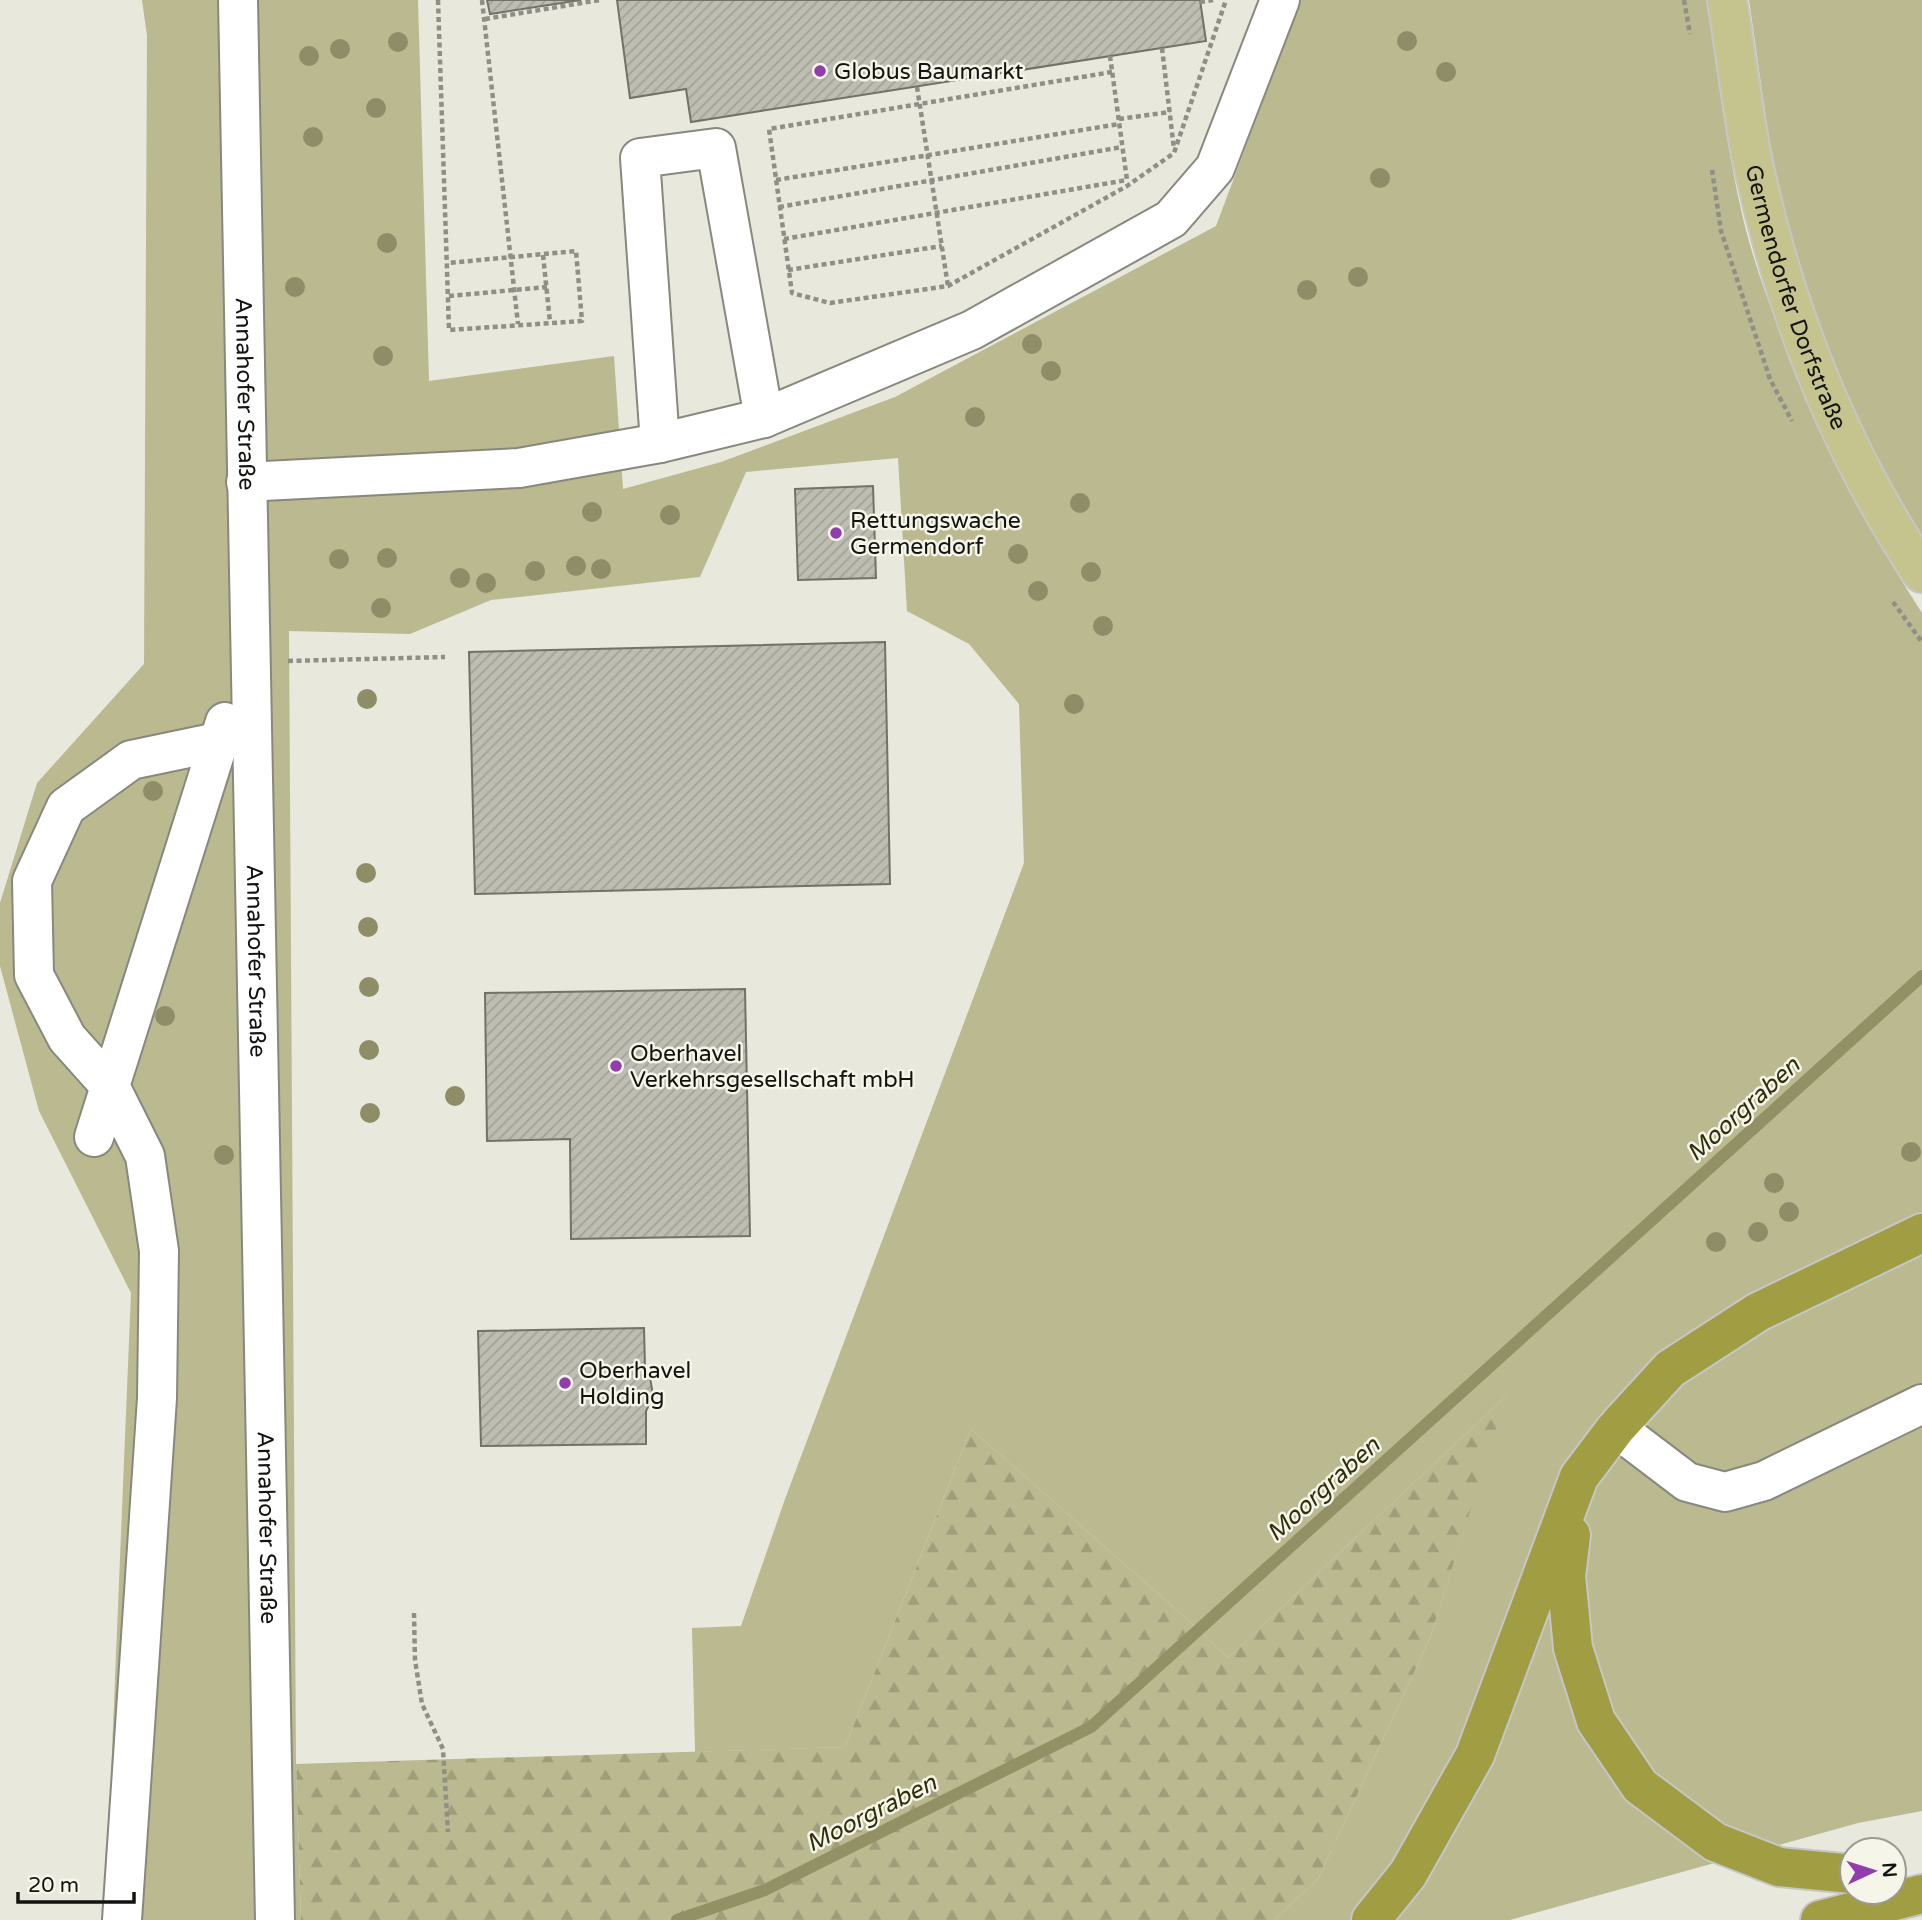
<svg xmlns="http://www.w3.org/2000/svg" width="1922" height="1920" font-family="'Varela Round',sans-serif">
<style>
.green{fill:#bab990}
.forest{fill:url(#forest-firs)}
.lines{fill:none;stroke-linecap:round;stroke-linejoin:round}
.stream{stroke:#929165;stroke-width:12}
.building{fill:url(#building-hatch);stroke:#727268;stroke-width:2}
.minor-casing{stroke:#88887e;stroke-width:42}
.major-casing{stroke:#c6c6c6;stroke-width:42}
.highway-casing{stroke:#c6c6c6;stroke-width:42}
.path{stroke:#8f8f87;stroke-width:4.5;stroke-dasharray:5 3.5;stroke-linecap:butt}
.minor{stroke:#fff;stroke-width:38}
.major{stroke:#c6c48e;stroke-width:38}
.highway{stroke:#a09d42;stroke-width:38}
.tree{fill:#8e8d68}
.poi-dot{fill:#913eac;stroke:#f5f5ea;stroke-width:2.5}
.labels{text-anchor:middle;stroke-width:5;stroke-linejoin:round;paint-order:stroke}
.poi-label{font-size:23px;fill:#131310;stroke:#f5f5ea;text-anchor:start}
.street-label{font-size:23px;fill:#131310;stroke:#f5f5ea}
.water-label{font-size:24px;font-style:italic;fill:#302e08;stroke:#f5f5ea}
</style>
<defs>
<pattern id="forest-firs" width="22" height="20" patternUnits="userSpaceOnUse" patternTransform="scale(1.75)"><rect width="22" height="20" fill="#bab990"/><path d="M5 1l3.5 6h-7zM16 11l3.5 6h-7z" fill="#9f9e7b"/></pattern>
<pattern id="building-hatch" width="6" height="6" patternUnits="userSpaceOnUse" patternTransform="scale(1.75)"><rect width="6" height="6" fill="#bdbdb2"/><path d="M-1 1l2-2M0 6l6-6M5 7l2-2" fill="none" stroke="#a2a298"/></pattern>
</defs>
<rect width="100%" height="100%" fill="#e8e8dc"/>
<g class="green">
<path d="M142,0h276l11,381 185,-25 9,133 98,-27 174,-65 321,-171 85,-226h406c10,72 19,144 35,214 11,48 29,95 47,141 37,93 78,173 133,258v1198l-64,12 -348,97h-236l44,-41 112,-241 76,-242 -278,262 -40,-38 -217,-191 -126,318 -150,5 -3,-124 49,-2 44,-127 239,-636 -5,-159 -50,-60 -62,-33 -9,-153 -152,14 -46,105 -209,23 -81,34 -121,-3 7,1133 5,156h-196l26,-627 -92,-182 -39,-145v-63l37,-120 107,-119 3,-628z"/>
<path d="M1749,0h173v536c-58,-88 -110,-214 -136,-316 -18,-72 -26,-147 -37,-220z"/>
</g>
<path class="forest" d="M1507,1395l-77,243 -112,241 -44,41h-973l-5,-156 549,-17 126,-318 217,191 40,38z"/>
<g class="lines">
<path class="stream" d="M677,1920l88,-30 326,-163 831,-751"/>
</g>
<g class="building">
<path d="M487,0h94l-91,14z"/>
<path d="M617,0h583l6,41 -515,81 -5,-33 -56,9z"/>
<path d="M873,486l3,92 -78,2 -3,-91z"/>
<path d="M885,642l5,242 -415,10 -6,-242z"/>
<path d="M745,989l5,247 -179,3 -1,-100 -83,2 -2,-148z"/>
<path d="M644,1328l1,39 5,10 2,12 -1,12 -5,10v33l-165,2 -3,-115z"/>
</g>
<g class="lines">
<defs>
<g id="minor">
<path id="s1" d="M238,0l37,1920"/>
<path d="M660,443l-20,-285 76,-10 48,270"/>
<path d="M246,482l273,-14 141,-25 104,-25 208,-88 199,-111 44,-51 65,-168"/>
<path d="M94,1137l131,-415"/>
<path d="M1616,1428l71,54 38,10 39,-11 158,-77"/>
<path d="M122,1920l35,-522 2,-147 -14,-95 -35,-70 -43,-48 -33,-63 -2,-94 34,-74 65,-47 86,-18"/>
</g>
<g id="major">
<path id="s2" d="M1727,0c9,54 15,109 26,163 31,145 86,286 169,410"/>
</g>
<g id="highway">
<path d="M1571,1535l-5,41 7,72 23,73 44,65 75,56 64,25 73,7"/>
<path d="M1371,1920l37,-46 67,-119 104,-278 37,-49 54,-59 88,-57 164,-79"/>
<path d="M1820,1920l102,-26"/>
</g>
</defs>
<use href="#minor" class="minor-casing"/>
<use href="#major" class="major-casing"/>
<use href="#highway" class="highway-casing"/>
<g class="path">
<path d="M438,0l11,330 133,-9 -6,-70 -128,12"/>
<path d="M482,0l36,324"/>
<path d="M1684,0l6,34"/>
<path d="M1200,2l13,-2"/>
<path d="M485,19l115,-19"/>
<path d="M1162,48l12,101"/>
<path d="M1110,56l17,124"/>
<path d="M1112,72l-343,57 23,164 38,10 118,-17 179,-100 47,-33 52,-153"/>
<path d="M917,87l31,199"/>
<path d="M1119,119l51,-7"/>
<path d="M1712,170l9,61 49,148 22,42"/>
<path d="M776,180l343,-56"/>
<path d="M779,207l343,-60"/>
<path d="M784,239l343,-59"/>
<path d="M543,255l7,67"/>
<path d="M788,270l154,-24"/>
<path d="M449,296l98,-9"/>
<path d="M1893,602l29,40"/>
<path d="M288,661l157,-4"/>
<path d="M414,1613l1,47 7,44 21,45 5,83"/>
</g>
<use href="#minor" class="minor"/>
<use href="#major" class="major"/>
<use href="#highway" class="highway"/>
</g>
<g class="tree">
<circle cx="1407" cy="41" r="10"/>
<circle cx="398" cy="42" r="10"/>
<circle cx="340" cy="49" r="10"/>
<circle cx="309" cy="56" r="10"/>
<circle cx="1446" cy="72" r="10"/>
<circle cx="376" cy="108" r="10"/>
<circle cx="313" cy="137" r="10"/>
<circle cx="1380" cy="178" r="10"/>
<circle cx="387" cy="243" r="10"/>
<circle cx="1358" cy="277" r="10"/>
<circle cx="295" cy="287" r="10"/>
<circle cx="1307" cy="290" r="10"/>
<circle cx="1032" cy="344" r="10"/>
<circle cx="383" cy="356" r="10"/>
<circle cx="1051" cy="371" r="10"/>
<circle cx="975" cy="417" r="10"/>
<circle cx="1080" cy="503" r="10"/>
<circle cx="592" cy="512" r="10"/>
<circle cx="670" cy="515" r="10"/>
<circle cx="1018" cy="554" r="10"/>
<circle cx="387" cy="558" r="10"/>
<circle cx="339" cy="559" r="10"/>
<circle cx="576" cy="566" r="10"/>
<circle cx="601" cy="569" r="10"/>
<circle cx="535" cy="571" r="10"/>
<circle cx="1091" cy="572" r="10"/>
<circle cx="460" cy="578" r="10"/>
<circle cx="486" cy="583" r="10"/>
<circle cx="1038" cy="591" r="10"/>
<circle cx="381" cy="608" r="10"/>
<circle cx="1103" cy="626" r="10"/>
<circle cx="367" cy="699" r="10"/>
<circle cx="1074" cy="704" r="10"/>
<circle cx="153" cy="791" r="10"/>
<circle cx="366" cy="873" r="10"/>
<circle cx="368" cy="927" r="10"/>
<circle cx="369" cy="987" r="10"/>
<circle cx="165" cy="1016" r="10"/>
<circle cx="369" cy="1050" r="10"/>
<circle cx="455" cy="1096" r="10"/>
<circle cx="370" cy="1113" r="10"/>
<circle cx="1911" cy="1152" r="10"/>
<circle cx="224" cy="1155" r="10"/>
<circle cx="1774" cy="1183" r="10"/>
<circle cx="1789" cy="1212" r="10"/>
<circle cx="1758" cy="1232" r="10"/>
<circle cx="1716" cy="1242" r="10"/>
</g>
<g class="poi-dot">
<circle cx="820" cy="71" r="7"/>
<circle cx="836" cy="533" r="7"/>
<circle cx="616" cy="1066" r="7"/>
<circle cx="565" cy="1383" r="7"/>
</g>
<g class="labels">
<g class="poi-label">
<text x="834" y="79">Globus Baumarkt</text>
<text x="850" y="528">Rettungswache<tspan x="850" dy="26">Germendorf</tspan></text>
<text x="630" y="1061">Oberhavel<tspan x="630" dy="26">Verkehrsgesellschaft mbH</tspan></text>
<text x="579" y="1378">Oberhavel<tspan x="579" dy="26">Holding</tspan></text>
</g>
<g class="street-label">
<text dy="8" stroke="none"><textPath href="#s2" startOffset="306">Germendorfer Dorfstraße</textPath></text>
<text dy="8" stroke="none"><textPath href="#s1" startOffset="394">Annahofer Straße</textPath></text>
<text dy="8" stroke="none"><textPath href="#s1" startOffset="961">Annahofer Straße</textPath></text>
<text dy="8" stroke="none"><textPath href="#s1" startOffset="1528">Annahofer Straße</textPath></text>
</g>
<g class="water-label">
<text transform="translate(1743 1109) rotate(-42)" y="8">Moorgraben</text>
<text transform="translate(1323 1489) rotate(-42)" y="8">Moorgraben</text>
<text transform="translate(871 1813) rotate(-27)" y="8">Moorgraben</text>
</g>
</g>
<g transform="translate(1873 1871) rotate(86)"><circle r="33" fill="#f5f5ea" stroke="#9b9b93" stroke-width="2"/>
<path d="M0-5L12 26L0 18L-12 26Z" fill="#913eac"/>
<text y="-10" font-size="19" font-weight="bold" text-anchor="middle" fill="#131310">N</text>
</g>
<path d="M18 1892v10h116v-10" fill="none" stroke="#131310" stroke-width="3.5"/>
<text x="28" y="1892" font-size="21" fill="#131310" stroke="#f5f5ea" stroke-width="5" paint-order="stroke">20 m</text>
</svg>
